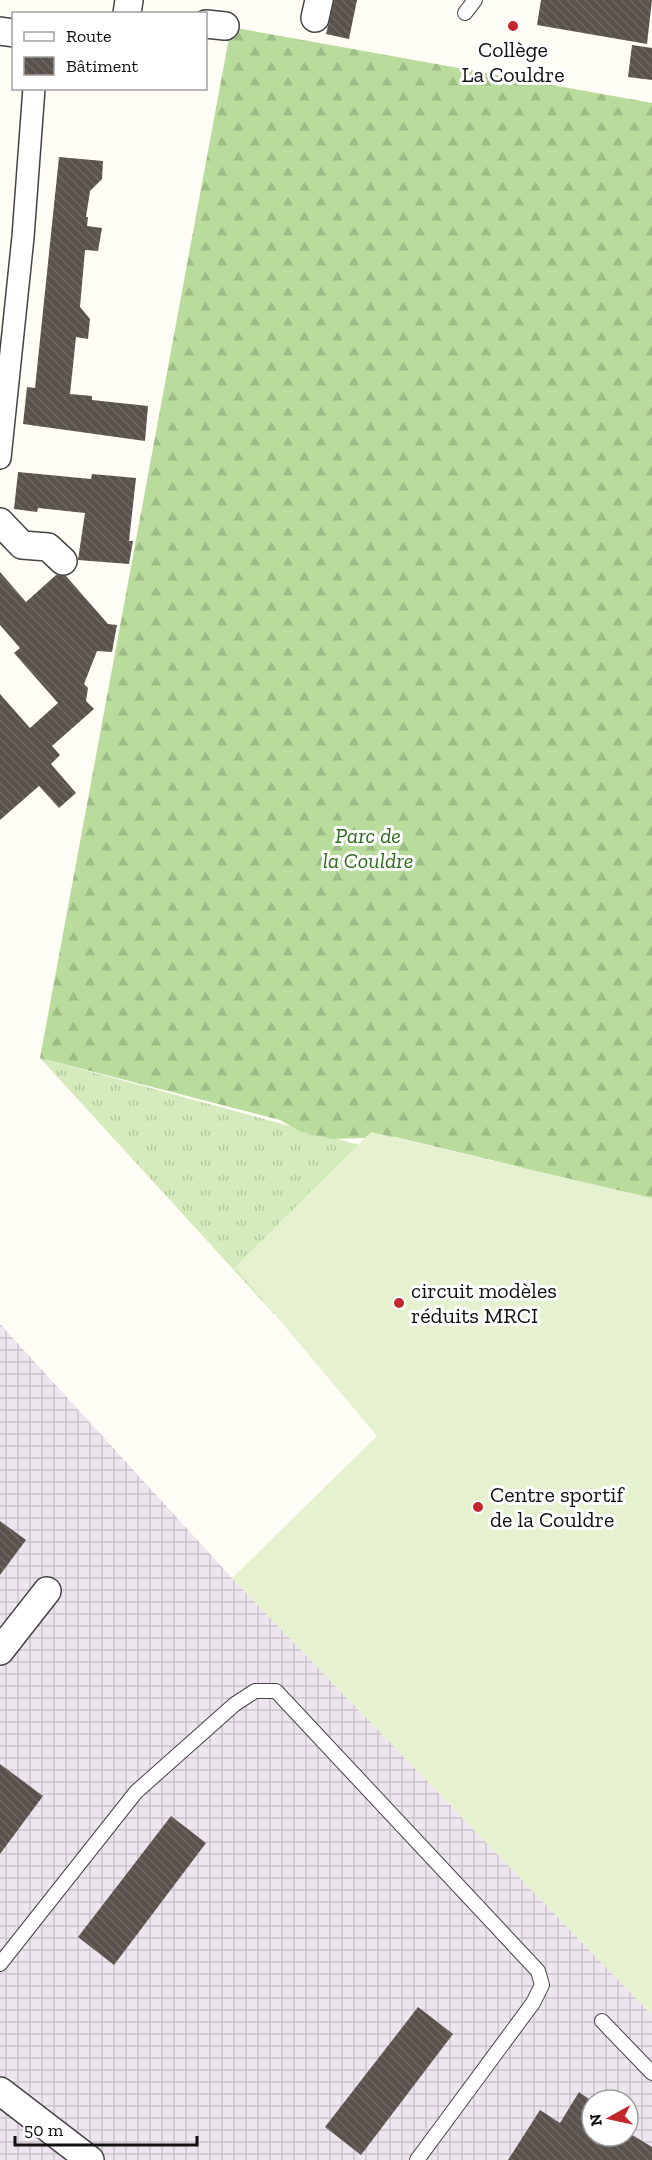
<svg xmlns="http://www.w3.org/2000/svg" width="652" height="2160" font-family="'Zilla Slab',serif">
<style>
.industrial{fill:url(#industrial-grid);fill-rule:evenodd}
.grass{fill:url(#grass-tufts)}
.forest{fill:url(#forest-firs)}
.pitch{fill:#e6f2cf}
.building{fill:url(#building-back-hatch)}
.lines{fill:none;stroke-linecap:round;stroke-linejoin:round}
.service-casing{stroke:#444;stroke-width:16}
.pedestrian-casing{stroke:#444;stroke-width:24}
.minor-casing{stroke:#444;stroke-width:30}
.service{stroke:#fff;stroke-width:14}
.pedestrian{stroke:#fff;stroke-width:21}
.minor{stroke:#fff;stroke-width:27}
.poi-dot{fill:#c4262e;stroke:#fff;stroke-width:2}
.labels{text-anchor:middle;stroke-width:6;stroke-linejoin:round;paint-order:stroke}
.poi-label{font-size:22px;fill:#111;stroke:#fff;text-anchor:start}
.park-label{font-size:22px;font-style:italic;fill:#2f6b1f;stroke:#fff}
</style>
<defs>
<pattern id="industrial-grid" width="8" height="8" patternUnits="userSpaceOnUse" patternTransform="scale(1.5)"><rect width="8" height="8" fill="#eee6ef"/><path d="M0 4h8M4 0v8" fill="none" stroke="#cbc4cc"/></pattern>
<pattern id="grass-tufts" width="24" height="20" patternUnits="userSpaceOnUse" patternTransform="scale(1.5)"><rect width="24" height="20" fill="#d5ebbd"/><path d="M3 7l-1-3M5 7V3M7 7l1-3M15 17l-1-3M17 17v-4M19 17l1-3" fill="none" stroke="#b6c8a1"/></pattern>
<pattern id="forest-firs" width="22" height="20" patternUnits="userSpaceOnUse" patternTransform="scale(1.5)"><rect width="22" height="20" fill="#b9dc9c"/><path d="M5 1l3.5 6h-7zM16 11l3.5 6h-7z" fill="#9ebc85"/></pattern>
<pattern id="building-back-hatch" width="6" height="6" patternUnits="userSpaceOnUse" patternTransform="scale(1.5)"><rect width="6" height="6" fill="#5a524d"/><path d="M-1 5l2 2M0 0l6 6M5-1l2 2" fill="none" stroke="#6d6662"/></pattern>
</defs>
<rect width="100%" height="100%" fill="#fffdf5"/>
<path class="industrial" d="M0,1324l232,254 420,437v145h-652zM592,2100h36v36h-36z"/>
<path class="grass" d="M40,1058l312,85 300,67 -378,104z"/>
<path class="forest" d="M231,27l421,76v1106l-136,-43 -121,-29 -62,2 -32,-7 -21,-12 -240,-62z"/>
<path class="pitch" d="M371,1132l281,66v817l-420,-437 145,-142 -142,-169z"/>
<g class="building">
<path d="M334,0h23l-8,39 -23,-5z"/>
<path d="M541,0h111l-5,44 -110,-19z"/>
<path d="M632,45l20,3v32l-24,-3z"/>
<path d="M59,157l44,4 -1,18 -12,12 -4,26h2l-1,9 15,2 -4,23 -13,-1 -5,57 10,12 -2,20 -12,-2 -6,57 22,2v4l56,6 -3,35 -122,-17 4,-37 8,1z"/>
<path d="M18,472l73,7 1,-5 44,4 -7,63h4l-4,23 -51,-4 7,-47 -47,-5 -1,4 -23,-3z"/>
<path d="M0,572l26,30 30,-27 10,1 42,48 9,1 -5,27 -15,-1 -13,33 4,4 -2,13 8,8 -42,37 8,9 -9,9 25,29 -17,15 -20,-22 -39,34v-126l30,34 28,-25 -44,-50 6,-5 -20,-23z"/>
<path d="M0,1521l26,19 -26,35z"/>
<path d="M0,1764l43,32 -43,58z"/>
<path d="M171,1816l35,27 -92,122 -36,-28z"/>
<path d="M418,2007l35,27 -92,121 -36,-28z"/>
<path d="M579,2092l13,9v35h36v-12l5,3 -4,6 23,14v13h-144l32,-50 20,13z"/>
</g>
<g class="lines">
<defs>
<g id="service">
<path d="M465,13l10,-13"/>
<path d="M0,1964l136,-172 99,-88 20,-13h21l262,280 4,14 -9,18 -116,157"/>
<path d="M602,2021l50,52"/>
</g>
<path id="pedestrian" d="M0,458l23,-221 11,-149"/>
<g id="minor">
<path d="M127,14l2,-14"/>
<path d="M315,18l4,-18"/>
<path d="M206,24l19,2"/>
<path d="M0,31l14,2"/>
<path d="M0,522l22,23 26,2 15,14"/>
<path d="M0,1651l47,-60"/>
<path d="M0,2091l90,69"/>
</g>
</defs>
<use href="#service" class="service-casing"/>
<use href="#pedestrian" class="pedestrian-casing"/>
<use href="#minor" class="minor-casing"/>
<use href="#service" class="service"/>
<use href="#pedestrian" class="pedestrian"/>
<use href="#minor" class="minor"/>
</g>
<g class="poi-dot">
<circle cx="513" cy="26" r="6"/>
<circle cx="399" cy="1303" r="6"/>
<circle cx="478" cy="1507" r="6"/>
</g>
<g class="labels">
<g class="poi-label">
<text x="513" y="57" text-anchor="middle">Collège<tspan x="513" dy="25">La Couldre</tspan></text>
<text x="411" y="1298">circuit modèles<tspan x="411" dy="25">réduits MRCI</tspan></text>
<text x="490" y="1502">Centre sportif<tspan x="490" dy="25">de la Couldre</tspan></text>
</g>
<g class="park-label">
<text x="368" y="843">Parc de<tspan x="368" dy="25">la Couldre</tspan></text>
</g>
</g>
<rect x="12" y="12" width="195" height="78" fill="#ffffff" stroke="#a0a0a0" stroke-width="1.5"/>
<rect x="24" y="32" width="30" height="9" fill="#ffffff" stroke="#a0a0a0" stroke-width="1.5"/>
<text x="66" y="42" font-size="18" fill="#111111">Route</text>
<rect x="24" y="57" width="30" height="18" fill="url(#building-back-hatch)" stroke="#a0a0a0" stroke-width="1.5"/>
<text x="66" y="72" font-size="18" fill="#111111">Bâtiment</text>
<g transform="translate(610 2118) rotate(262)"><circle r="28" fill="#ffffff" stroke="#a0a0a0" stroke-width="1.5"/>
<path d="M0-4.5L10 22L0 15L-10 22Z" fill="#c4262e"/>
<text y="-9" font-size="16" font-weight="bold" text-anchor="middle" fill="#111111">N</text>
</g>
<path d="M15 2136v9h182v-9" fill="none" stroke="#111111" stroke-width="3"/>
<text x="24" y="2136" font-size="18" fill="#111111" stroke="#ffffff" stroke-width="4.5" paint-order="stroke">50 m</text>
</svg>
